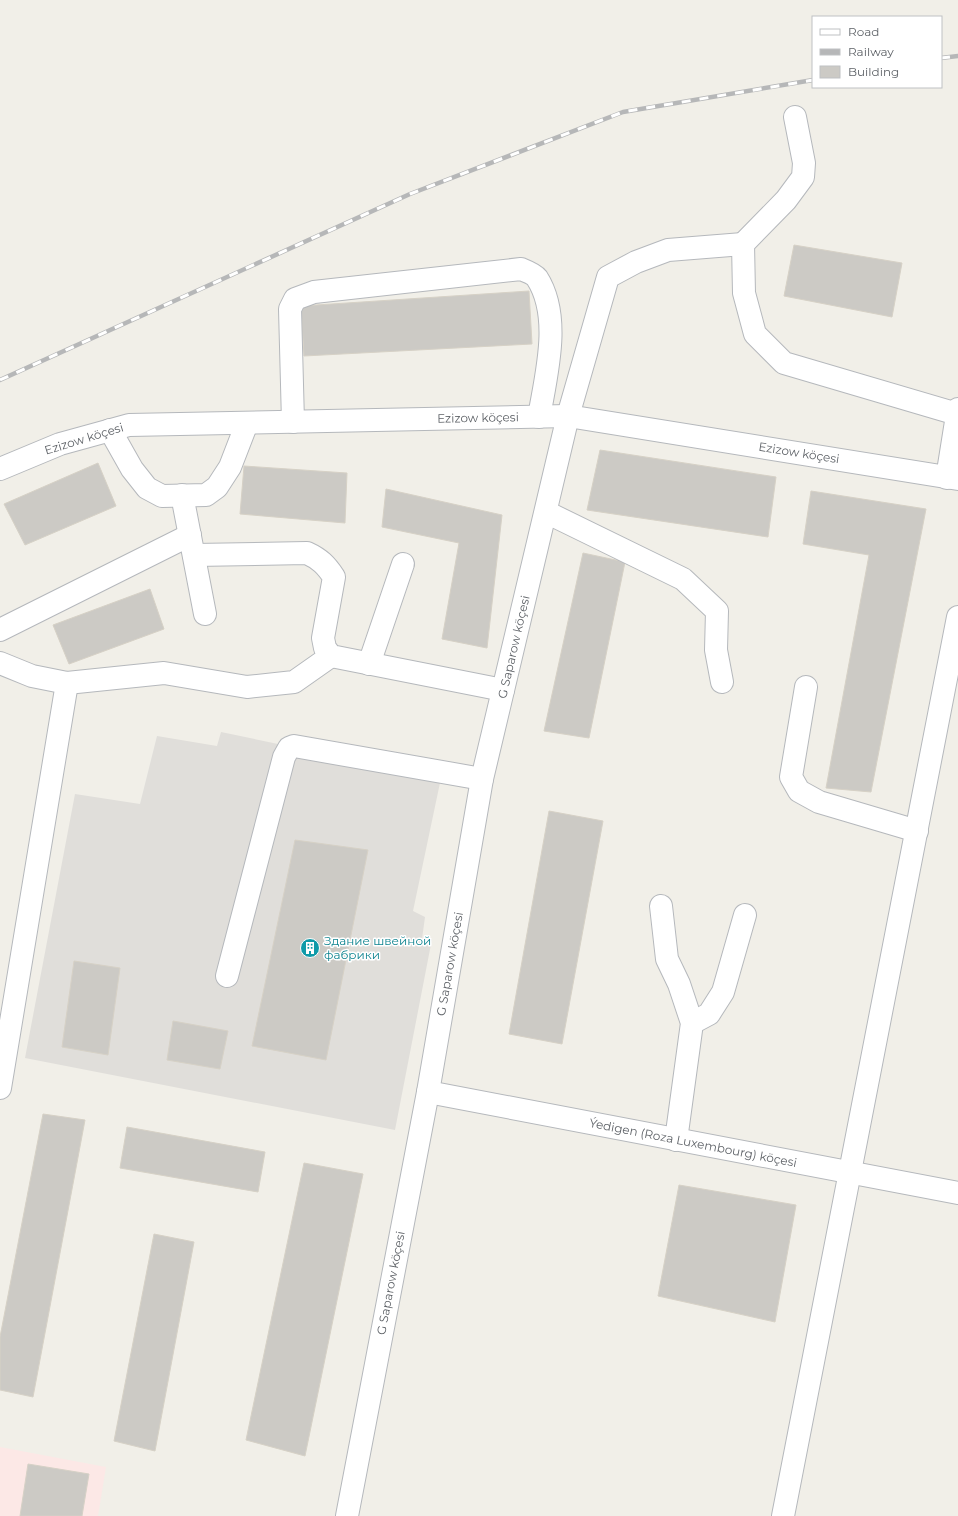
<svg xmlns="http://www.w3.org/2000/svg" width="958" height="1516" font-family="Montserrat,sans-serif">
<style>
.industrial{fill:#e0deda}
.medical{fill:#fce8e6}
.building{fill:#cccac5;stroke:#d6d1c6}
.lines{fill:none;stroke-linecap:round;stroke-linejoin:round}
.minor-casing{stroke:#b5b8bc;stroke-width:24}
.minor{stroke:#fff;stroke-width:22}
.rail-casing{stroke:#b6b7b8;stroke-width:4.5}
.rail{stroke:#fff;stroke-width:3;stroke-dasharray:9;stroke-linecap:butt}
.labels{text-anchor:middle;stroke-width:3;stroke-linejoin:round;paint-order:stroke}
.street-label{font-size:12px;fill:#5f6368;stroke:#fff}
.culture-label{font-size:12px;fill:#0d838f;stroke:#fff;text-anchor:start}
</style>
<rect width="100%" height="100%" fill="#f1efe8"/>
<path class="industrial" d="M221,732l220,46 -28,133 12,6 -3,22h10l-37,191 -370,-72 50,-264 65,10 17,-68 60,10z"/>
<path class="medical" d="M0,1447l106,20 -8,49h-98z"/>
<g class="building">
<path d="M794,245l108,18 -10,54 -108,-21z"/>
<path d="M529,291l3,53 -228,12 -3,-50z"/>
<path d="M600,450l176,27 -8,60 -181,-27z"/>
<path d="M98,463l18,43 -91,39 -21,-41z"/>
<path d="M244,466l103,7 -2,50 -105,-9z"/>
<path d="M386,489l116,26 -15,133 -45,-9 17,-96 -77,-16z"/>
<path d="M811,491l115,18 -55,283 -45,-4 43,-233 -66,-11z"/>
<path d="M583,553l42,9 -36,176 -45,-7z"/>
<path d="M150,589l14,40 -95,35 -16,-39z"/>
<path d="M549,811l54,10 -41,223 -53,-10z"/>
<path d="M295,840l73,10 -42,210 -74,-14z"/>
<path d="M74,961l46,7 -12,87 -46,-8z"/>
<path d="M173,1021l55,10 -8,38 -53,-9z"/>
<path d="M43,1114l42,6 -52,277 -33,-7v-53z"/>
<path d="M127,1127l138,25 -7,40 -138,-24z"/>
<path d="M304,1163l59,11 -58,282 -59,-16z"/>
<path d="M679,1185l117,20 -21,117 -117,-26z"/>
<path d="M154,1234l40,8 -39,209 -41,-10z"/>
<path d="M28,1464l61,10 -7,42h-62z"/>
</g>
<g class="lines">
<defs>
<g id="minor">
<path d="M795,117l9,46 -1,14 -17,23 -43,44 1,49 11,41 29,29 173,51"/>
<path d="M293,422l-3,-113 5,-10 19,-7 207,-23c5,2 13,5 16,9 25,39 9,97 2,139"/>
<path d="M110,430l22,39 15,19 15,8 44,-1 11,-8 13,-20 17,-44"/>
<path d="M0,469l60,-25 69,-19 439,-9 390,63"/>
<path d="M947,478l11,-69"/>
<path d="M182,495l23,119"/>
<path d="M546,512l137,67 34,32 -1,39 6,32"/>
<path d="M194,555l113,-2c13,6 19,12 27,24l-11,61 2,10 6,8 172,34"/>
<path d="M0,630l190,-95"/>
<path d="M0,663l32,13 35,7 97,-10 83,14 47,-5 37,-26"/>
<path d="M369,664l34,-100"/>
<path d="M806,687l-15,90 8,14 20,11 98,29"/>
<path d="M661,906l6,53 12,25 13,39 -16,117"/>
<path d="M227,976l57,-219 5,-9 5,-2 188,33"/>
<path d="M692,1023l17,-9 14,-22 22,-77"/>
<path d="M0,1088l67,-405"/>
<path d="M428,1092l530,101"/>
<path d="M347,1516l81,-424 54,-313 86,-363 40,-139 28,-15 32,-12 75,-6"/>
<path d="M783,1516l175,-899"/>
</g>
</defs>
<use href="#minor" class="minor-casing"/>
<use href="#minor" class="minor"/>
<defs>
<g id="rail">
<path d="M941,58l17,-2"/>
<path d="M0,380l410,-186 213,-82 190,-32"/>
</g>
</defs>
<use href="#rail" class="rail-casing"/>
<use href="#rail" class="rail"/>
</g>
<defs>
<symbol id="building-disc" viewBox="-11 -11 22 22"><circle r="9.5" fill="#0f9aa8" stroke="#fff"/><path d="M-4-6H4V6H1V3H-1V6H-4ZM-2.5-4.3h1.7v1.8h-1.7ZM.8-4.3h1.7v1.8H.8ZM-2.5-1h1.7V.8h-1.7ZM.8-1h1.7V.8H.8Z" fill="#fff"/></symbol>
</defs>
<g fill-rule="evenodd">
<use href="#building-disc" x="299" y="937" width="22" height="22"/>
</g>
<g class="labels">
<g class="street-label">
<text transform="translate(478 418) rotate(-1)" y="4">Ezizow köçesi</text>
<text transform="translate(84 439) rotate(-17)" y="4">Ezizow köçesi</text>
<text transform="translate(799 453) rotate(9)" y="4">Ezizow köçesi</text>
<text transform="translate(514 647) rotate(-77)" y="4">G Saparow köçesi</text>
<text transform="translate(450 964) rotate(-80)" y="4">G Saparow köçesi</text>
<text transform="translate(693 1143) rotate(11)" y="4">Ýedigen (Roza Luxembourg) köçesi</text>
<text transform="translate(391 1283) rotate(-79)" y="4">G Saparow köçesi</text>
</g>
<g class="culture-label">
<text x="324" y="945">Здание швейной<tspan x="324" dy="14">фабрики</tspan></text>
</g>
</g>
<rect x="812" y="16" width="130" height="72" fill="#ffffff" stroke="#bfc1c3"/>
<rect x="820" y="29" width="20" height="6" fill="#ffffff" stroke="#bfc1c3"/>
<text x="848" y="36" font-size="12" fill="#5f6368">Road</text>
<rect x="820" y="49" width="20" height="6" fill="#b6b7b8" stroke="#bfc1c3"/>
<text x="848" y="56" font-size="12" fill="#5f6368">Railway</text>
<rect x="820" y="66" width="20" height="12" fill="#cccac5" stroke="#bfc1c3"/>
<text x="848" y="76" font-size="12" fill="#5f6368">Building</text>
</svg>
